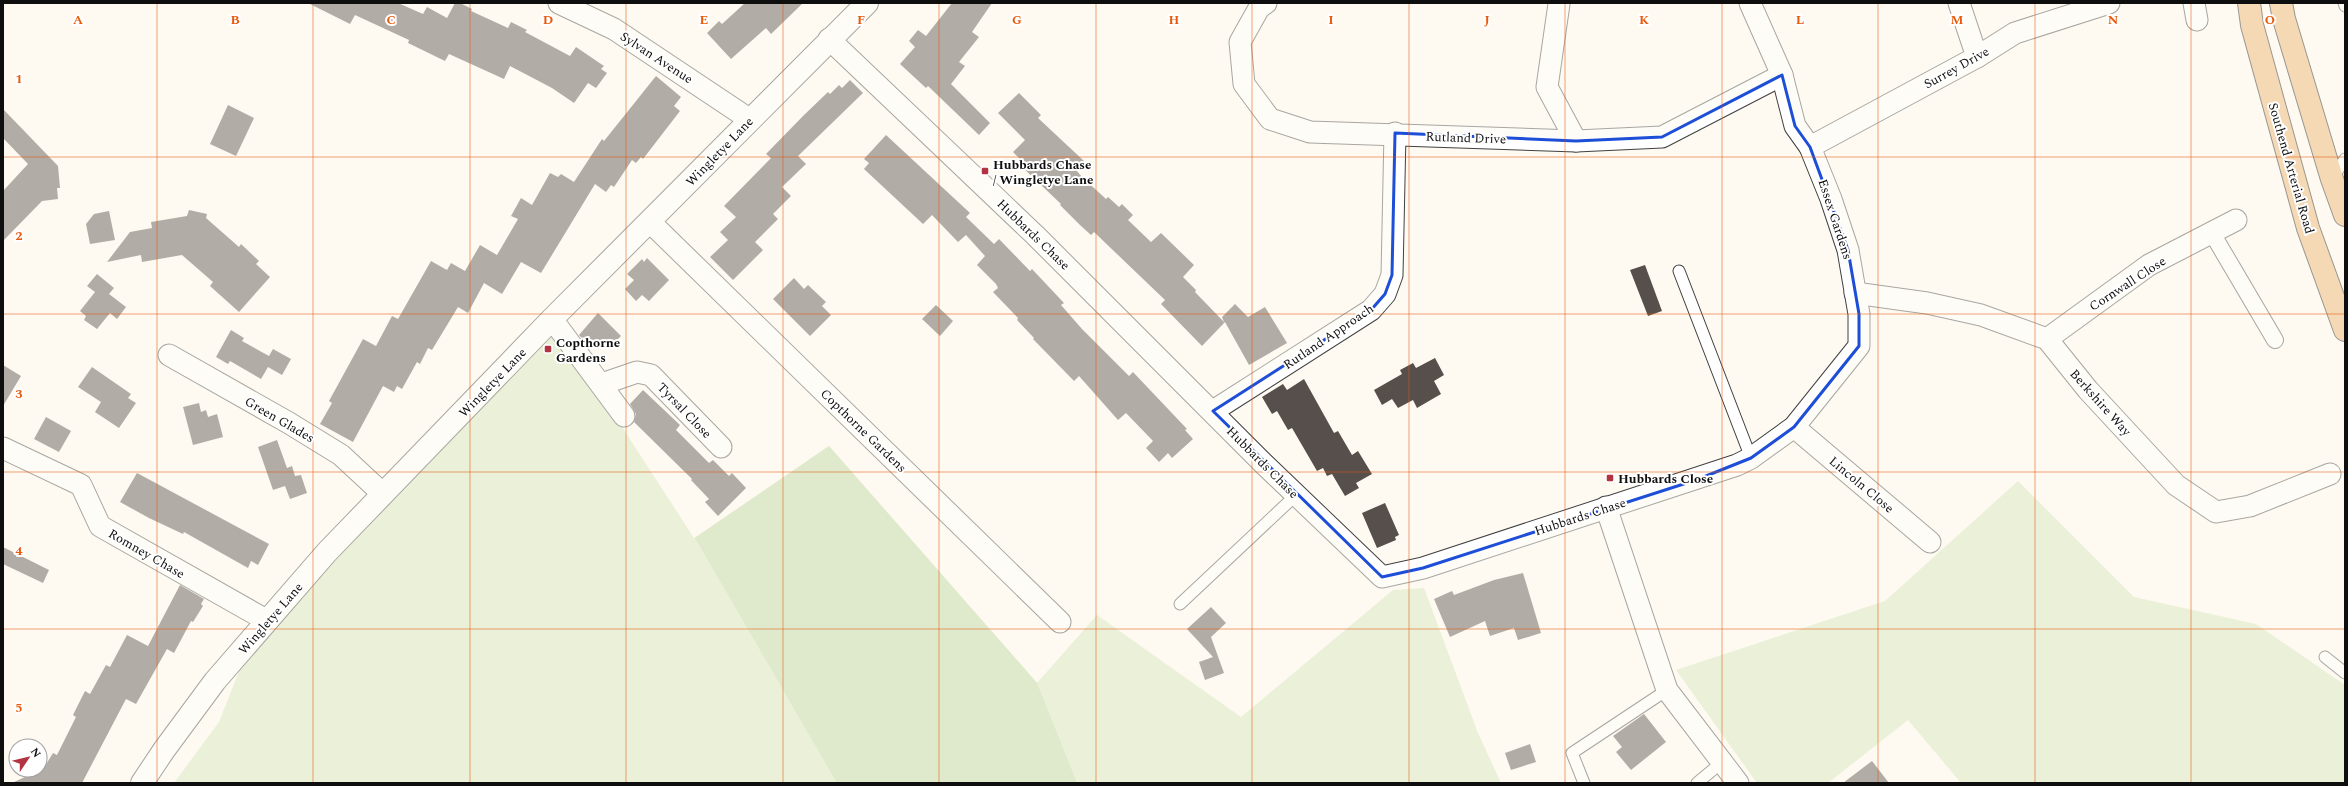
<svg xmlns="http://www.w3.org/2000/svg" width="2348" height="786" font-family="Spectral,serif">
<style>
.green{fill:#d5e5bd}
.forest{fill:#bad59e}
.building{fill:#564f4b}
.lines{fill:none;stroke-linecap:round;stroke-linejoin:round}
.service-casing{stroke:#414141;stroke-width:13}
.pedestrian-casing{stroke:#414141;stroke-width:18}
.minor-casing{stroke:#414141;stroke-width:23}
.tertiary-casing{stroke:#414141;stroke-width:24}
.trunk-casing{stroke:#1f1f1f;stroke-width:24}
.service{stroke:#fff;stroke-width:11}
.pedestrian{stroke:#fff;stroke-width:16}
.minor{stroke:#fff;stroke-width:21}
.tertiary{stroke:#fff;stroke-width:22}
.trunk{stroke:#eaaf6c;stroke-width:22}
.marked{fill:none;stroke:#1d4ed8;stroke-width:3;stroke-linejoin:round}
.grid{fill:none;stroke:#e8590c;stroke-width:1;stroke-opacity:0.55}
.poi-dot{fill:#b23341;stroke:#fff;stroke-width:1.5}
.labels{text-anchor:middle;stroke-width:4;stroke-linejoin:round;paint-order:stroke}
.street-label{font-size:13px;fill:#0e0e0e;stroke:#fff}
.poi-label{font-size:13px;font-weight:bold;fill:#0e0e0e;stroke:#fff;text-anchor:start}
.grid-label{font-size:13px;text-anchor:middle;font-weight:bold;fill:#e8590c;stroke:#fff;stroke-width:4;stroke-linejoin:round;paint-order:stroke}
</style>
<rect width="100%" height="100%" fill="#fefaf1"/>
<g class="green">
<path d="M552,319l142,219 135,-92 208,237 60,-68 144,102 152,-127 31,-2 54,145 23,50h-1327l45,-61 34,-86z"/>
<path d="M2018,481l116,116 122,27 89,61v98h-384l-53,-63 -80,63h-71l-81,-113 209,-69z"/>
</g>
<path class="forest" d="M829,446l208,237 40,100h-240l-142,-245z"/>
<g class="building">
<path d="M308,3h90l25,11 4,-7 20,11 8,-15h5l12,6 -1,2 37,17 3,-6 16,8 -2,2 45,24 6,-9 28,19 -3,3 6,4 -11,15 -8,-5 -14,20 -22,-15 -42,-22 -6,13 -55,-25 -4,7 -37,-18 1,-3 -54,-25 -5,9z"/>
<path d="M745,3h58l-32,31 -5,-6 -35,31 -24,-26 12,-12 3,3z"/>
<path d="M952,3h40l-20,29 7,5 -20,25 6,4 -14,18 39,39 -11,12 -51,-49 -2,2 -26,-24 15,-17 -6,-6 9,-11 8,6z"/>
<path d="M656,76l25,21 -7,9 6,5 -37,48 -2,-2 -5,6 -4,-3 -18,27 -3,-2 -5,7 -11,-8 -54,89 -20,-11 -19,32 -18,-11 -16,30 -10,-6 -26,43 -4,-2 -8,16 -3,-2 -15,27 -5,-3 -3,6 -11,-6 -30,56 -33,-18 12,-21 -3,-2 34,-62 13,7 16,-30 6,3 33,-58 16,9 4,-7 14,8 15,-26 17,10 21,-36 -7,-3 10,-18 11,7 18,-32 8,4 3,-3 13,8 28,-43 2,2z"/>
<path d="M850,80l13,13 -65,63 8,8 -24,23 9,9 -18,18 5,5 -23,23 8,8 -30,30 -23,-23 18,-17 -8,-8 16,-15 -12,-11 47,-48 -5,-4 37,-38 25,-24 2,2 9,-9 3,3z"/>
<path d="M1019,93l22,22 -3,3 46,43 -8,9 6,7 24,22 2,-2 11,10 3,-3 11,11 -5,5 23,22 10,-9 33,32 -11,12 13,13 -1,2 29,30 -2,-5 13,-13 13,13 17,-10 22,36 -38,22 -24,-43 -23,24 -41,-42 4,-4 -71,-68 -3,3 -11,-10 -20,-20 1,-1 -40,-38 3,-3 -11,-11 12,-12 -27,-27z"/>
<path d="M228,105l26,13 -18,38 -26,-12z"/>
<path d="M3,109l55,57 2,22h-3l1,11 -16,2 -39,40v-50l25,-27 -25,-26z"/>
<path d="M886,135l84,78 -4,4 28,27 5,-5 31,32 2,-2 32,34 -3,2 21,24 47,47 4,-4 54,57 -2,1 8,9 -21,19 -4,-5 -9,9 -13,-14 7,-7 -27,-28 -8,7 -39,-44 -5,5 -41,-42 1,-1 -17,-18 1,-2 -25,-26 5,-4 -2,-4 -19,-19 8,-9 -19,-21 -8,7 -26,-27 -9,9 -59,-55 5,-6 -5,-4z"/>
<path d="M189,210l18,4 -1,4 33,29 2,-3 18,17 -3,3 14,13 -31,35 -29,-26 3,-4 -31,-27 -40,7 -1,-7 -34,7 23,-30 22,-4 -1,-6 36,-6z"/>
<path d="M109,211l6,29 -25,4 -4,-20 8,-10z"/>
<path d="M647,258l22,22 -20,21 -7,-6 -6,6 -11,-12 9,-9 -7,-6 15,-15 2,3z"/>
<path d="M1645,265l17,46 -14,5 -18,-46z"/>
<path d="M97,274l17,14 -5,6 17,13 -9,12 -7,-6 -13,16 -13,-9 2,-4 -6,-5 15,-19 -8,-6z"/>
<path d="M794,278l10,11 4,-4 18,17 -4,4 9,9 -21,21 -37,-37z"/>
<path d="M936,305l17,16 -13,15 -18,-17z"/>
<path d="M598,313l23,23 -13,13 -10,-9 -7,7 -12,-12z"/>
<path d="M231,330l13,8 -2,3 27,15 4,-7 18,10 -9,16 -14,-8 -7,12 -31,-18 -2,3 -12,-7z"/>
<path d="M1435,358l9,17 -10,6 7,13 -24,14 -4,-8 -15,8 -6,-9 -10,6 -8,-15 28,-16 -2,-4 13,-7 3,5z"/>
<path d="M3,365l18,11 -18,30z"/>
<path d="M92,367l39,27 -3,4 8,5 -17,25 -24,-16 6,-10 -23,-15z"/>
<path d="M1304,379l30,54 4,-2 14,24 6,-4 14,23 -16,9 3,5 -14,8 -13,-22 -5,2 -4,-8 -6,3 -25,-43 -4,2 -11,-19 -5,3 -10,-17 21,-13 4,6z"/>
<path d="M643,390l37,35 -4,5 33,33 4,-3 16,16 3,-3 14,15 -28,28 -13,-14 4,-3 -18,-19 1,-1 -58,-57 2,-8 -6,-10z"/>
<path d="M199,403l2,9 5,-2 2,7 9,-3 6,23 -30,8 -10,-38z"/>
<path d="M46,417l25,14 -12,21 -25,-13z"/>
<path d="M277,440l10,28 5,-2 3,10 6,-1 6,18 -17,6 -5,-13 -12,4 -15,-43z"/>
<path d="M137,473l132,71 -11,21 -7,-4 -3,7 -64,-36 -1,2 -34,-16 -29,-16z"/>
<path d="M1385,503l14,32 -4,2 1,3 -19,8 -15,-35z"/>
<path d="M3,547l46,23 -6,13 -40,-19z"/>
<path d="M1523,573l18,60 -23,7 -4,-12 -24,8 -5,-15 -35,16 -16,-38 18,-8 2,4 40,-15z"/>
<path d="M180,585l24,14 -3,5 2,2 -10,16 -2,-1 -17,32 -7,-4 -31,55 -10,-5 -44,84h-70l28,-13 5,-4 8,-13 4,2 19,-38 -3,-2 12,-24 5,3 16,-29 4,2 17,-32 21,11z"/>
<path d="M1211,607l15,16 -15,14 13,36 -19,7 -6,-18 14,-5 -26,-28z"/>
<path d="M1644,714l22,28 -35,28 -15,-18 6,-5 -9,-11z"/>
<path d="M1530,744l6,18 -25,8 -6,-17z"/>
<path d="M1872,761l17,22h-46z"/>
</g>
<g class="lines">
<defs>
<g id="service">
<path d="M2344,3l1,3"/>
<path d="M2332,179l13,-20"/>
<path d="M1679,271l72,187"/>
<path d="M1180,604l116,-109"/>
<path d="M2325,657l20,16"/>
<path d="M1584,783l-12,-30 95,-63"/>
<path d="M1697,783l24,-20"/>
</g>
<path id="pedestrian" d="M2212,233l63,107"/>
<g id="minor">
<path d="M559,3l55,26 135,90"/>
<path d="M1266,3l-7,5 -19,34 4,42 26,35 40,13 266,9 86,-4 120,-62"/>
<path d="M1959,3l18,54"/>
<path d="M2194,3l3,17"/>
<path d="M1559,4l-12,83 29,54"/>
<path d="M829,39l206,196 231,231 116,111 41,-9 314,-103 14,-7 43,-31 65,-81v-32l-11,-64 -17,-51 -21,-52 -15,-21 -13,-51 -32,-72"/>
<path d="M1810,147l167,-90 38,-24 94,-30"/>
<path d="M650,222l410,400"/>
<path d="M1855,293l72,10 54,12 66,24 41,51 88,95 40,27 34,-6 80,-32"/>
<path d="M552,319l72,97"/>
<path d="M2047,339l102,-74 87,-45"/>
<path d="M169,355l120,68 52,32 42,39"/>
<path d="M602,384l35,-12 14,3 70,72"/>
<path d="M1213,411l158,-101 14,-16 7,-19 3,-142"/>
<path d="M1794,427l136,115"/>
<path d="M3,448l78,37 19,41 166,94"/>
<path d="M1606,507l61,183 71,93"/>
</g>
<path id="tertiary" d="M142,783l22,-33 51,-69 112,-129 225,-233 315,-316"/>
<g id="trunk">
<path d="M2249,3l3,22 56,203 37,102"/>
<path d="M2281,3l3,16 48,160 13,36"/>
</g>
</defs>
<use href="#service" class="service-casing"/>
<use href="#pedestrian" class="pedestrian-casing"/>
<use href="#minor" class="minor-casing"/>
<use href="#tertiary" class="tertiary-casing"/>
<use href="#trunk" class="trunk-casing"/>
<use href="#service" class="service"/>
<use href="#pedestrian" class="pedestrian"/>
<use href="#minor" class="minor"/>
<use href="#tertiary" class="tertiary"/>
<use href="#trunk" class="trunk"/>
</g>
<path d="M0 0H2348V786H0ZM1782,75l13,51 15,21 38,103 11,64v32l-65,81 -43,31 -55,22 -273,88 -41,9 -169,-166 158,-101 14,-16 7,-19 3,-142 181,8 86,-4z" fill="#fefaf1" fill-opacity=".55" fill-rule="evenodd"/>
<path class="marked" d="M1782,75l13,51 15,21 38,103 11,64v32l-65,81 -43,31 -55,22 -273,88 -41,9 -169,-166 158,-101 14,-16 7,-19 3,-142 181,8 86,-4z"/>
<path class="grid" d="M157,3v780M313,3v780M470,3v780M626,3v780M783,3v780M939,3v780M1096,3v780M1252,3v780M1409,3v780M1565,3v780M1722,3v780M1878,3v780M2035,3v780M2191,3v780M3,157h2342M3,314h2342M3,472h2342M3,629h2342"/>
<g class="poi-dot">
<rect x="981" y="167" width="8" height="8" rx="2"/>
<rect x="544" y="345" width="8" height="8" rx="2"/>
<rect x="1606" y="474" width="8" height="8" rx="2"/>
</g>
<g class="labels">
<g class="street-label">
<text transform="translate(657 57) rotate(33)" y="5">Sylvan Avenue</text>
<text transform="translate(1956 67) rotate(-29)" y="5">Surrey Drive</text>
<text transform="translate(1466 137) rotate(2)" y="5">Rutland Drive</text>
<text transform="translate(719 151) rotate(-46)" y="5">Wingletye Lane</text>
<text transform="translate(2292 168) rotate(74)" y="5">Southend Arterial Road</text>
<text transform="translate(1836 219) rotate(72)" y="5">Essex Gardens</text>
<text transform="translate(1034 234) rotate(44)" y="5">Hubbards Chase</text>
<text transform="translate(2127 283) rotate(-33)" y="5">Cornwall Close</text>
<text transform="translate(1328 336) rotate(-34)" y="5">Rutland Approach</text>
<text transform="translate(492 382) rotate(-46)" y="5">Wingletye Lane</text>
<text transform="translate(2101 402) rotate(48)" y="5">Berkshire Way</text>
<text transform="translate(685 410) rotate(46)" y="5">Tyrsal Close</text>
<text transform="translate(280 419) rotate(30)" y="5">Green Glades</text>
<text transform="translate(864 430) rotate(44)" y="5">Copthorne Gardens</text>
<text transform="translate(1263 462) rotate(45)" y="5">Hubbards Chase</text>
<text transform="translate(1862 484) rotate(40)" y="5">Lincoln Close</text>
<text transform="translate(1580 516) rotate(-18)" y="5">Hubbards Chase</text>
<text transform="translate(147 553) rotate(30)" y="5">Romney Chase</text>
<text transform="translate(270 618) rotate(-49)" y="5">Wingletye Lane</text>
</g>
<g class="poi-label">
<text x="993" y="169">Hubbards Chase<tspan x="993" dy="15">/ Wingletye Lane</tspan></text>
<text x="556" y="347">Copthorne<tspan x="556" dy="15">Gardens</tspan></text>
<text x="1618" y="483">Hubbards Close</text>
</g>
</g>
<g class="grid-label">
<text x="78" y="24">A</text>
<text x="235" y="24">B</text>
<text x="391" y="24">C</text>
<text x="548" y="24">D</text>
<text x="704" y="24">E</text>
<text x="861" y="24">F</text>
<text x="1017" y="24">G</text>
<text x="1174" y="24">H</text>
<text x="1331" y="24">I</text>
<text x="1487" y="24">J</text>
<text x="1644" y="24">K</text>
<text x="1800" y="24">L</text>
<text x="1957" y="24">M</text>
<text x="2113" y="24">N</text>
<text x="2270" y="24">O</text>
<text x="19" y="83">1</text>
<text x="19" y="240">2</text>
<text x="19" y="398">3</text>
<text x="19" y="555">4</text>
<text x="19" y="712">5</text>
</g>
<rect width="2348" height="786" fill="none" stroke="#0e0e0e" stroke-width="8"/>
<g transform="translate(28 758) rotate(55)"><circle r="19" fill="#ffffff" stroke="#9f9f9f"/>
<path d="M0-3L7 15L0 10L-7 15Z" fill="#b23341"/>
<text y="-6" font-size="11" font-weight="bold" text-anchor="middle" fill="#0e0e0e">N</text>
</g>
</svg>
